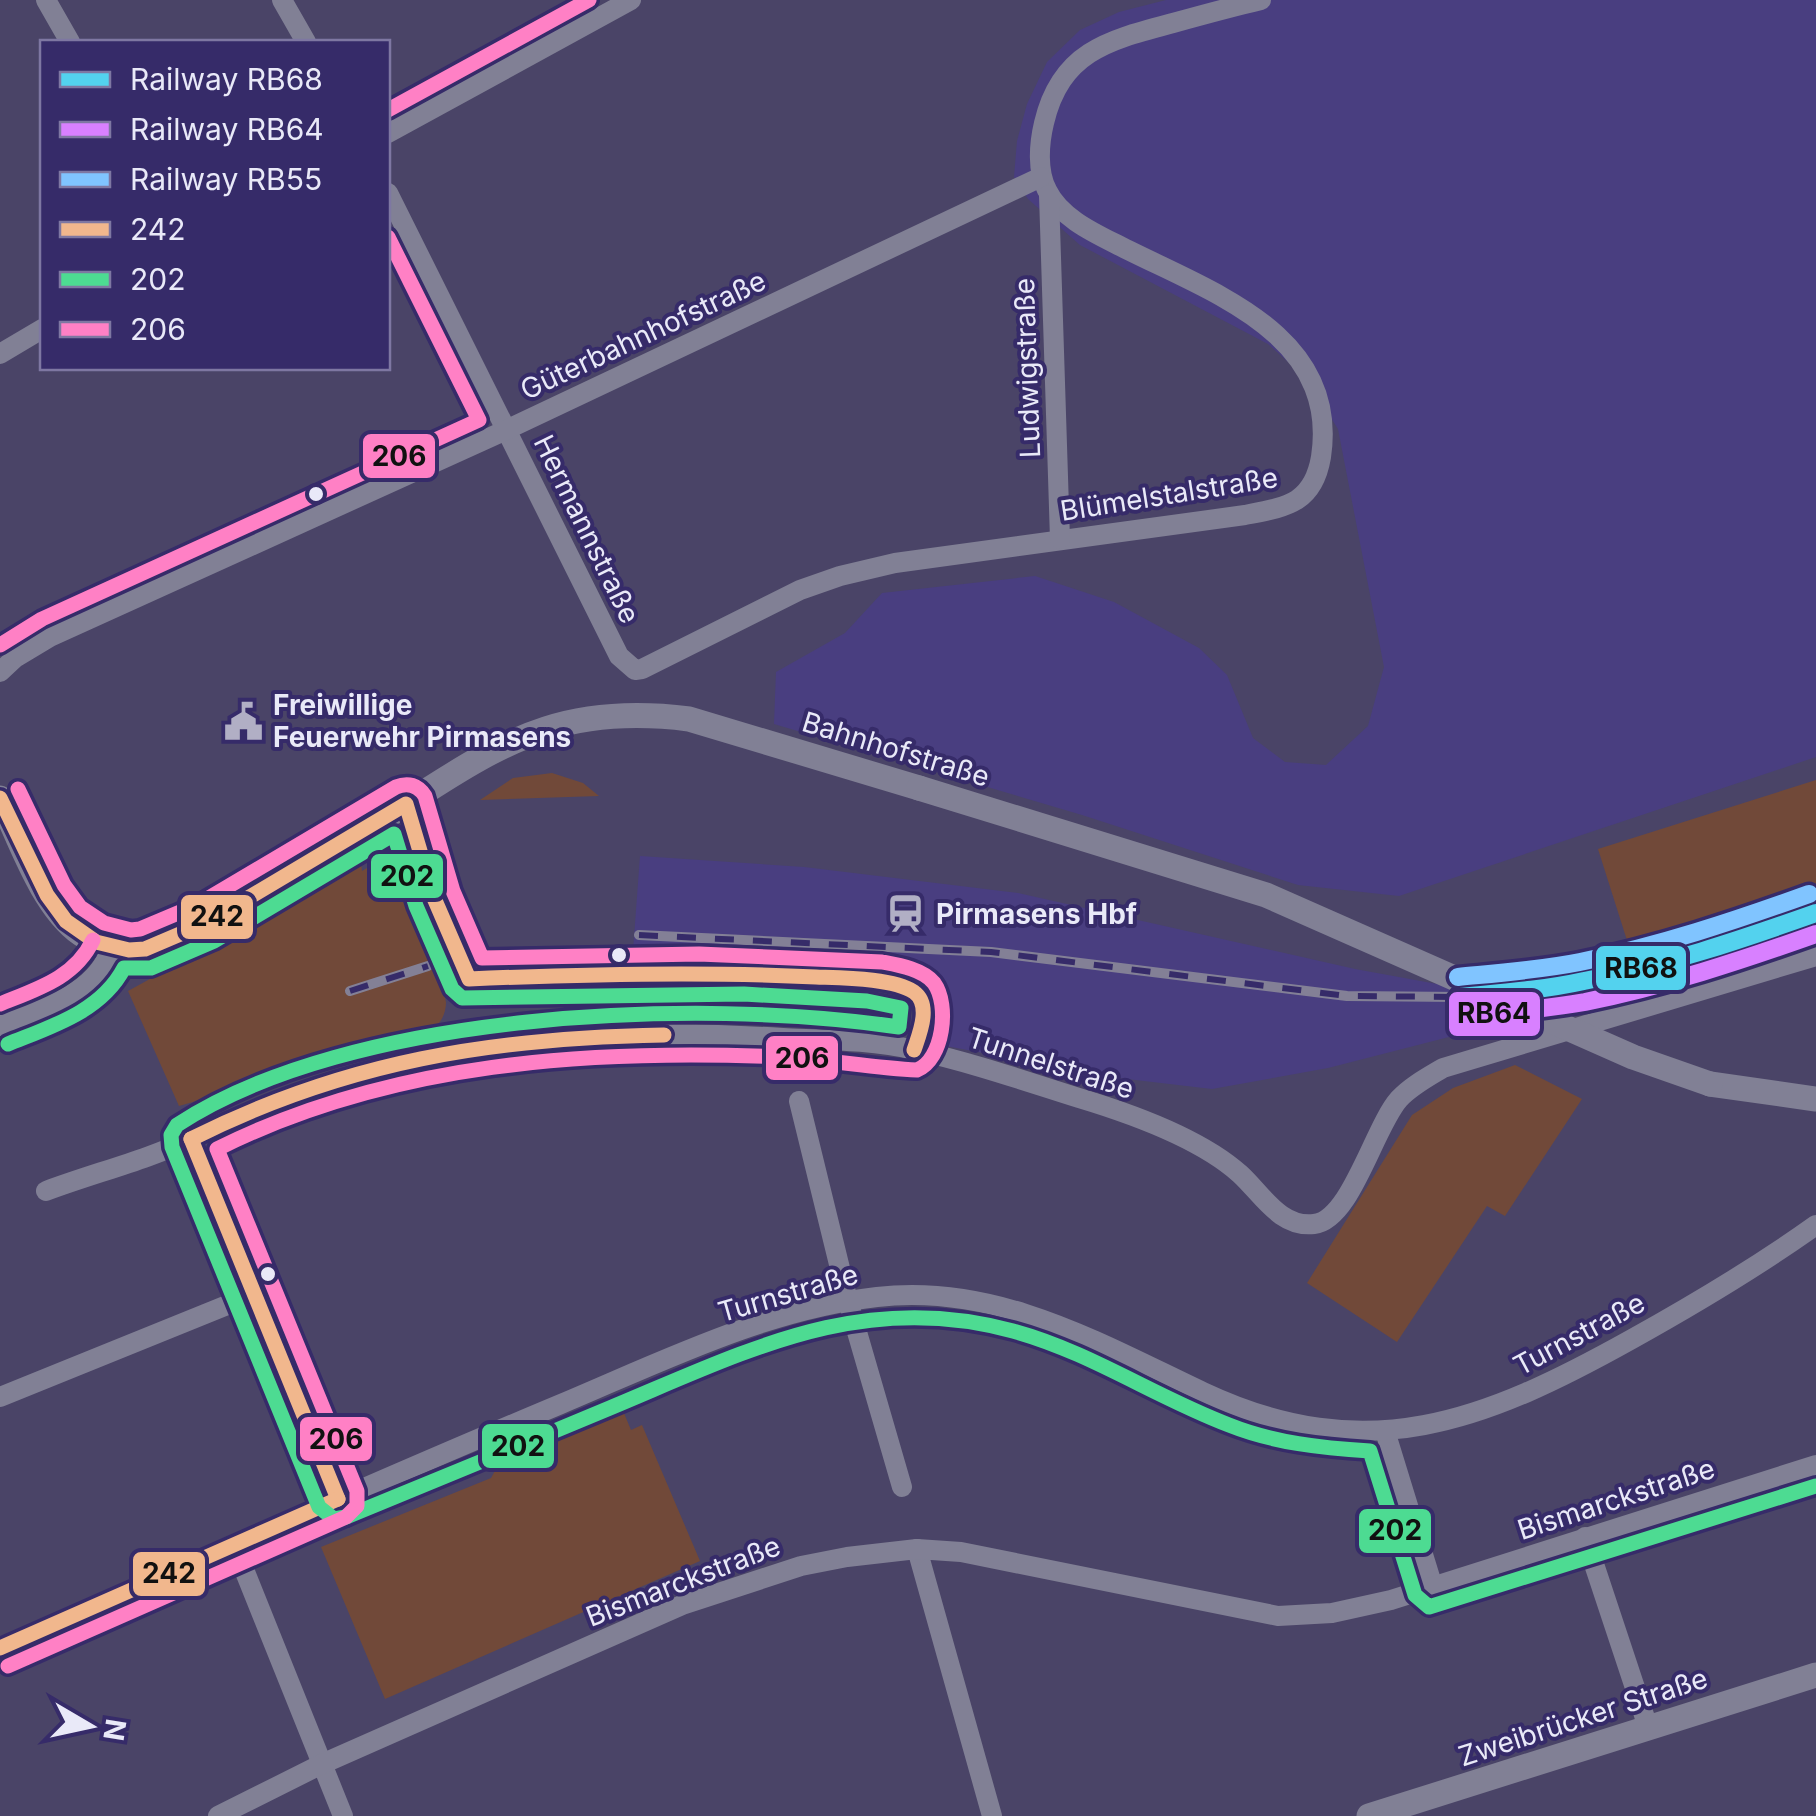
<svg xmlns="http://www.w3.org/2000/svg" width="1816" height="1816" font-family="Inter,sans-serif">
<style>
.built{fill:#493e80}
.green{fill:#714939}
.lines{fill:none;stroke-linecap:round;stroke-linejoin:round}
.minor{stroke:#818095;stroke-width:20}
.tertiary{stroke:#818095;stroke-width:25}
.rail-casing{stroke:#838096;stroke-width:10}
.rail{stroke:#362b69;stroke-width:6;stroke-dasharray:19;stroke-linecap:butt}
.tertiary-bridge{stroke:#818095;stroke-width:25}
.bus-1-casing{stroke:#362b69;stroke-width:22}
.bus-2-casing{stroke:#362b69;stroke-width:22}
.bus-3-casing{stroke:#362b69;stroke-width:22}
.bus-1{stroke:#f1b78d;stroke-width:15}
.bus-2{stroke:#4ddb92;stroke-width:15}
.bus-3{stroke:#ff80c5;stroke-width:15}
.rail-1-casing{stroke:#362b69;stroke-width:25}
.rail-2-casing{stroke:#362b69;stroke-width:25}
.rail-3-casing{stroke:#362b69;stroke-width:25}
.rail-1{stroke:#53d2ee;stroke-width:18}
.rail-2{stroke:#d880ff;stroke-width:18}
.rail-3{stroke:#80c4ff;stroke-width:18}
.bus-dot{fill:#e9e9f8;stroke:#362b69;stroke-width:4}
.labels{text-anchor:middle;stroke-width:8;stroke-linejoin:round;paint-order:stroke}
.street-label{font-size:28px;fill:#e9e9f8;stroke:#362b69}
.poi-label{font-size:28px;font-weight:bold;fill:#e9e9f8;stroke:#362b69;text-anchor:start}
.line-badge{stroke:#362b69;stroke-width:4}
.pale-badge-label{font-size:28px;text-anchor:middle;font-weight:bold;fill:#111}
</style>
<rect width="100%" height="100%" fill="#4a4467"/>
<g class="built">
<path d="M1166,0h650v757l-417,139 -101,-11 -216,-70 -308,-91 2,-52 69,-39 37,-40 153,-17 79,26 85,46 28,27 26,63 32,24 41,3 42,-39 16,-59 -46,-238 -33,-52 -37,-33 -188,-99 -52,-46 -14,-22 3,-36 10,-37 20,-42 33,-32 39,-18z"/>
<path d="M640,856l164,11 214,26 337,76 82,15 91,3 189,-37 68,-23 6,15 -69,25 -394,101 -116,21 -102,-12 -164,-31 -5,-7 -8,-53 -15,-19 -285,-16z"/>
</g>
<g class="green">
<path d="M552,773l31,10 16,13 -119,4 33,-22z"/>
<path d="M1816,780v114l-185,59 -33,-104z"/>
<path d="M380,860c9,0 15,1 20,9 8,11 46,122 46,133 0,15 -8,24 -19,33l-248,71 -51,-115 233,-128 1,8z"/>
<path d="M1515,1065l67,34 -77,117 -18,-10 -90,136 -90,-59 105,-168 41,-27z"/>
<path d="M621,1406l10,24 11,-5 58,136 -315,138 -64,-152 170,-69 12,-22z"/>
</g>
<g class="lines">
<g class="minor">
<path d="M46,0l24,42"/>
<path d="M282,0l24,42"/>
<path d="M388,133l243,-133"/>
<path d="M388,193l231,463 16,14 7,-1 158,-79 40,-14 55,-13 350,-48c41,-8 68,-11 76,-58 19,-125 -114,-166 -203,-212 -26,-13 -58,-28 -71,-55 -10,-19 -8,-46 -3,-67 17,-72 65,-83 129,-100 29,-8 58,-16 88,-23"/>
<path d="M1049,195l11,344"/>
<path d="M0,354l42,-25"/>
<path d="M0,672l15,-14 35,-21 456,-207 535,-253"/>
<path d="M0,1026c41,-18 96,-31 111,-78"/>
<path d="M799,1101l49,200 54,186"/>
<path d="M191,1139l147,360"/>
<path d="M46,1191c48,-18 101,-31 147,-53 51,-25 104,-46 159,-62 139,-41 287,-47 431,-38 44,2 89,2 132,12 55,12 110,31 164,48 50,15 122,41 161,76 22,20 40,54 74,50 37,-4 60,-97 85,-125 12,-13 29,-22 44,-31l373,-112"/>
<path d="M0,1397l252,-102"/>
<path d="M1385,1431l48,156"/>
<path d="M1585,1537l63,190"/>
<path d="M235,1547l108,269"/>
<path d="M917,1549l75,267"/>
<path d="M0,1648c186,-82 372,-165 561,-244 100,-42 206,-95 316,-107 120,-14 222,46 326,95 164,77 282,29 429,-53 63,-35 125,-72 184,-114"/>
<path d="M218,1816l104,-52 360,-159 119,-39 46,-9 70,-8 44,3 317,64 54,-3 59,-13 425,-135"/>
</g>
<g class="tertiary">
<path d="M0,798c20,41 42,109 81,136 17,12 44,19 65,15 39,-9 75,-34 109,-54 46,-27 92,-54 137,-82 49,-31 98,-66 154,-84 46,-15 95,-16 143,-10l230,69"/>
<path d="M1710,1084l106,15"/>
<path d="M1369,1816l447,-141"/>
</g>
<defs>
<g id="rail">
<path d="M639,935l352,17 356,44 113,1"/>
<path d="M350,991l78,-25"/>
</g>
</defs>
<use href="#rail" class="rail-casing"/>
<use href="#rail" class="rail"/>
<path class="tertiary-bridge" d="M919,788l347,107 367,162 77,27"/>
<defs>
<g id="bus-1">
<path d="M0,798l47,97 19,26 30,21 33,8 16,-1 61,-26 200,-119 28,94 35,81c115,-5 231,-8 347,-2 25,1 77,1 98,15 18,13 5,43 0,58"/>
<path d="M191,1139c155,-78 301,-101 473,-104"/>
<path d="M191,1139l147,360"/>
<path d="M0,1648l338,-149"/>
</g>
<path id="bus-2" d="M8,1044c42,-17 93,-32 116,-76h27l63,-27 180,-107 22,72 36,83 10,9 282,-4 123,7 34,7 -2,19c-200,-30 -549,-16 -722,98l-6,10 1,12 147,360 15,12 12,-2c86,-35 173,-71 259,-107 138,-57 255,-121 408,-79 77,21 142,66 216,94 45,18 93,23 141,26l45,144 14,12 387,-121"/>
<g id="bus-3">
<path d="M388,110l201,-110"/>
<path d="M0,645l42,-26 437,-199 -91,-183"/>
<path d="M0,1004c37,-15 75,-26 93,-64"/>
<path d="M8,1666l338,-149 11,-11v-15l-140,-342c174,-87 372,-100 564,-92 45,2 91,11 136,13 26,-10 33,-65 17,-87 -11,-14 -36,-18 -52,-21l-183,-8 -217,4 -29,-67 -28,-95c-7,-11 -17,-14 -29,-9l-199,118 -57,24 -9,1 -27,-7 -24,-16 -16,-22 -46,-96"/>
</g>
</defs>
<use href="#bus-1" class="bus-1-casing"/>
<use href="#bus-2" class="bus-2-casing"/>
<use href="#bus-3" class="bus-3-casing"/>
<use href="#bus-1" class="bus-1"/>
<use href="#bus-2" class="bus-2"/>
<use href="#bus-3" class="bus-3"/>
<defs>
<path id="rail-1" d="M1460,997c41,-4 83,-7 124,-16 79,-15 156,-41 232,-68"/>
<path id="rail-2" d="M1462,1017c41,-4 82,-8 123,-15 79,-16 155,-41 231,-68"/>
<path id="rail-3" d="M1458,977c41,-4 82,-7 122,-15 79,-16 154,-41 229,-68"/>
</defs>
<use href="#rail-1" class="rail-1-casing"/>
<use href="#rail-2" class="rail-2-casing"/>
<use href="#rail-3" class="rail-3-casing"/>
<use href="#rail-1" class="rail-1"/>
<use href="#rail-2" class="rail-2"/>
<use href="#rail-3" class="rail-3"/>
</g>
<defs>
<symbol id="civic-bare" viewBox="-9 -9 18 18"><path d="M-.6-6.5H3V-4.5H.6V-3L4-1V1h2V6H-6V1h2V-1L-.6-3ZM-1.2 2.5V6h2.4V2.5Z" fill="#b1afc5" stroke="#362b69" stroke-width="2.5" paint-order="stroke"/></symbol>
<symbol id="station-bare" viewBox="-9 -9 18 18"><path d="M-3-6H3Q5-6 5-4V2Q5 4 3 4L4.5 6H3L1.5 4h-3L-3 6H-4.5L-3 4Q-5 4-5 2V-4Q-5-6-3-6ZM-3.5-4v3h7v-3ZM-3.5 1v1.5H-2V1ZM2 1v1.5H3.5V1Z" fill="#b1afc5" stroke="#362b69" stroke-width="2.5" paint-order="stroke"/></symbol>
</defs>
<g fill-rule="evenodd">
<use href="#civic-bare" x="216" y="694" width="55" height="55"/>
<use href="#station-bare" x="878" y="886" width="55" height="55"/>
</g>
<g class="bus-dot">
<circle cx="316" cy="494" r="9"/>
<circle cx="619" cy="955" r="9"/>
<circle cx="268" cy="1274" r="9"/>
</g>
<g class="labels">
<g class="street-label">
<text transform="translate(643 335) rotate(-25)" y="10">Güterbahnhofstraße</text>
<text transform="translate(1027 368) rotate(-92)" y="10">Ludwigstraße</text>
<text transform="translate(1169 494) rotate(-9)" y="10">Blümelstalstraße</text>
<text transform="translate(587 529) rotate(64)" y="10">Hermannstraße</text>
<text transform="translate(896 749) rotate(17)" y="10">Bahnhofstraße</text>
<text transform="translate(1051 1063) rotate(18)" y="10">Tunnelstraße</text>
<text transform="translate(788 1293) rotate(-16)" y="10">Turnstraße</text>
<text transform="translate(1579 1334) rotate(-28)" y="10">Turnstraße</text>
<text transform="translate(1616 1499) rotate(-18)" y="10">Bismarckstraße</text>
<text transform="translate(683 1581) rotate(-21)" y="10">Bismarckstraße</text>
<text transform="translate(1583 1717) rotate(-18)" y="10">Zweibrücker Straße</text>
</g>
<g class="poi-label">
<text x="273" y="715">Freiwillige<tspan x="273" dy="32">Feuerwehr Pirmasens</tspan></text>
<text x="936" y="924">Pirmasens Hbf</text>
</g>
</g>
<g class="line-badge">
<rect x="361" y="432" width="76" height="48" rx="10" fill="#ff80c5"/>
<rect x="369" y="852" width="76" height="48" rx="10" fill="#4ddb92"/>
<rect x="179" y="893" width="76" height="48" rx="10" fill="#f1b78d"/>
<rect x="1594" y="944" width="94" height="48" rx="10" fill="#53d2ee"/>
<rect x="1447" y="990" width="95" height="48" rx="10" fill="#d880ff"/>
<rect x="764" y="1034" width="76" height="48" rx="10" fill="#ff80c5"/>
<rect x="298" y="1415" width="76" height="48" rx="10" fill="#ff80c5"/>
<rect x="480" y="1422" width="76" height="48" rx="10" fill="#4ddb92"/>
<rect x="1357" y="1507" width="76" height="48" rx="10" fill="#4ddb92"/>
<rect x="131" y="1550" width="76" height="48" rx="10" fill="#f1b78d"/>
</g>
<g class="pale-badge-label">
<text x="399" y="466">206</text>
<text x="407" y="886">202</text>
<text x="217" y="926">242</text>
<text x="1641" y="978">RB68</text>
<text x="1494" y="1023">RB64</text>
<text x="802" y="1068">206</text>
<text x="336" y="1449">206</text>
<text x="518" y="1456">202</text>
<text x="1395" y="1540">202</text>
<text x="169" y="1583">242</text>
</g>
<rect x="40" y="40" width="350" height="330" fill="#362b69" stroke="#7e77a2" stroke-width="2.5"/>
<rect x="60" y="72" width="50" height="15" fill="#53d2ee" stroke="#7e77a2" stroke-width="2.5"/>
<text x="130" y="90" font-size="30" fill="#e9e9f8">Railway RB68</text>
<rect x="60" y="122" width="50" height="15" fill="#d880ff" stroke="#7e77a2" stroke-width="2.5"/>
<text x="130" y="140" font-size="30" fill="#e9e9f8">Railway RB64</text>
<rect x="60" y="172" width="50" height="15" fill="#80c4ff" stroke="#7e77a2" stroke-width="2.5"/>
<text x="130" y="190" font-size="30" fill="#e9e9f8">Railway RB55</text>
<rect x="60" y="222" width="50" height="15" fill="#f1b78d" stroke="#7e77a2" stroke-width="2.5"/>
<text x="130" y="240" font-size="30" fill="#e9e9f8">242</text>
<rect x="60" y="272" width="50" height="15" fill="#4ddb92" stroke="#7e77a2" stroke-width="2.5"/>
<text x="130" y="290" font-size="30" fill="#e9e9f8">202</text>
<rect x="60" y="322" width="50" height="15" fill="#ff80c5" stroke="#7e77a2" stroke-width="2.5"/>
<text x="130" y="340" font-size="30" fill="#e9e9f8">206</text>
<g transform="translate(90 1726) rotate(99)" stroke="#362b69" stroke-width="8" paint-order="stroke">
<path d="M0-8L18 38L0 25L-18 38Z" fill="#e9e9f8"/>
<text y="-15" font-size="28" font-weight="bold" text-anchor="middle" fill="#e9e9f8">N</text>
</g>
</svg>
